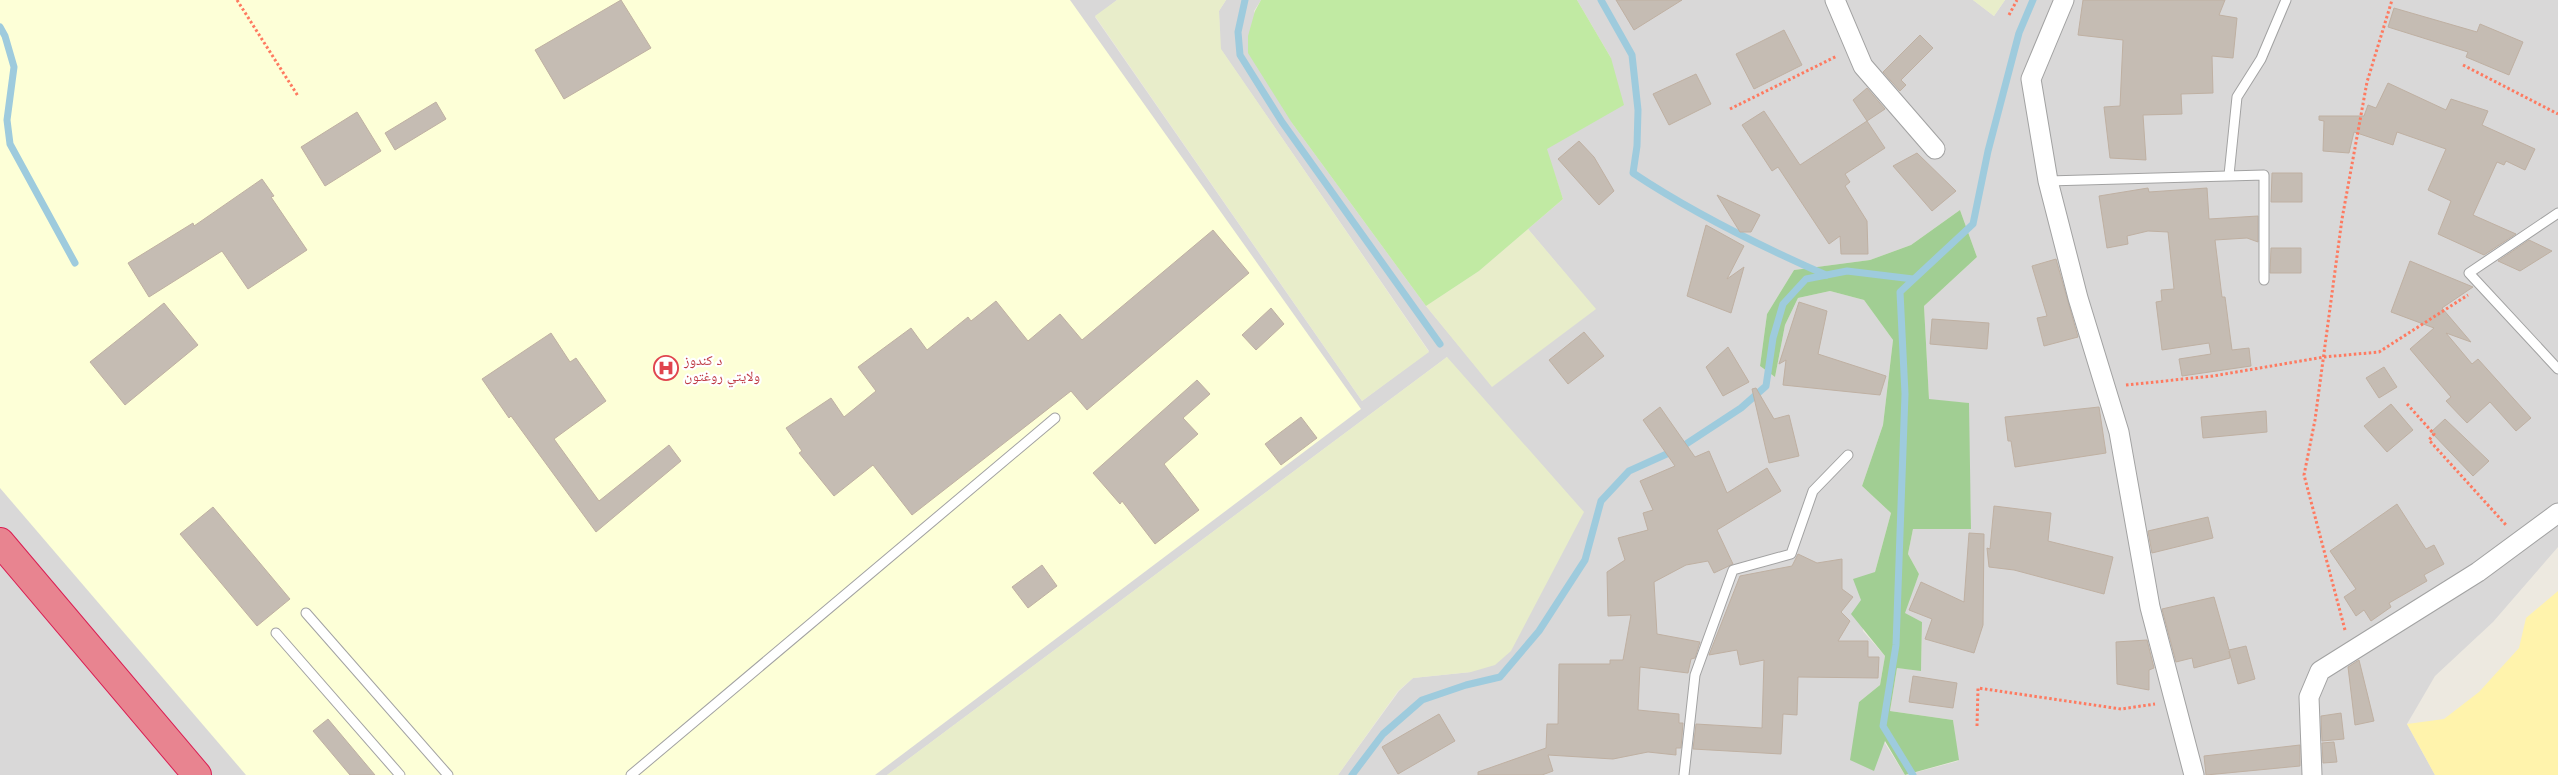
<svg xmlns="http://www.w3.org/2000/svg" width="2558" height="775" font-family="Inter,'Noto Naskh Arabic',sans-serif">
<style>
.residential{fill:#d9d8d8}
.education{fill:#fdffd7}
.farmland{fill:#e8edca}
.grass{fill:#c1eaa3}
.forest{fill:#a1ce93}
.sand{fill:#fff3ac}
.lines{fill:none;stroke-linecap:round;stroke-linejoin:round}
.stream{stroke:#9ecbdd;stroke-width:7}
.building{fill:#c5bcb3;stroke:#bfb0a2}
.lane-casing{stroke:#a2a2a2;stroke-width:11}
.street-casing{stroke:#a2a2a2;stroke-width:21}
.highway-casing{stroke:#da1e53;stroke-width:30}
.path{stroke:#fe7a60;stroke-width:3;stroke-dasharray:2.5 2.5;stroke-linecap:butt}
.lane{stroke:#fff;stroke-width:9}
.street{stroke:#fff;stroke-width:19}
.highway{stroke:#e88490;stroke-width:28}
.labels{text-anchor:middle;stroke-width:4.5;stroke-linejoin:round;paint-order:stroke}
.health-label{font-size:14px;fill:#be3a42;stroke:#fff;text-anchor:start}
</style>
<rect width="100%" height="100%" fill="#ede9e0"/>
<path class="residential" d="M0,0h1117l-22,17 267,384 67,-50 -209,-303 -1,-37 7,-11h35l-7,11 38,112 134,183 66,80 103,-77 -67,-80 35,-30 -17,-50 65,-91 -34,-58h396l21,16 11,-16h553v547l-65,75 -58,54 -28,48 28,51h-529l52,-14 -5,-41 -63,-9 7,-43 24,2 1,-48 -18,-9 15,-39 -11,-20 5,-25h58l-3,-126 -39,-3 -5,-94 53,-49 -17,-47 -49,35 -41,15 -76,10 -27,44 -7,52 15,11 10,-52 13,-27 32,-7 34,9 29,40 -10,85 -21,61 29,27 -16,59 -14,28 2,31 22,25 -5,29 -21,17 46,73h-567l61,-84 14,-13 58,-6 -24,-315 -560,418h-887z"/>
<path class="education" d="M0,0h1070l291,409 -486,366h-629l-246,-287z"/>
<g class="farmland">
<path d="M1117,0h109l-7,11 2,38 208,303 -67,49 -267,-385z"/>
<path d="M1973,0h32l-11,16z"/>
<path d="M1528,229l68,80 -104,78 -66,-81 53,-35z"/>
<path d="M1447,357l137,155 -73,139 -16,14 -24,7 -58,6 -15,13 -60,84h-451z"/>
</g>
<path class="grass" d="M1261,0h316l34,58 13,47 -77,44 16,50 -84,72 -53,35 -134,-183 -44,-70v-17l7,-25z"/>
<path class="forest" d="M1960,210l17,47 -53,49 5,93 40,4 2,126h-58l-5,25 11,20 -14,39 17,9 -1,49 -24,-3 -7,43 63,9 6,40 -54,15 -20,-34 -11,30 -24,-11 9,-58 21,-17 5,-29 -34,-42 10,-14 -8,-21 22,-7 16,-59 -29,-27 21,-61 10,-85 -29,-40 -34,-9 -32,7 -13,27 -10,52 -15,-11 7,-52 27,-44 76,-10 41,-15z"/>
<path class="sand" d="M2558,591v184h-123l-28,-51 37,-5 35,-27 40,-44 7,-30z"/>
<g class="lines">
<g class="stream">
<path d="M1245,0l-7,32 2,23 42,67 158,222"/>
<path d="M1601,0l31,55 6,55 -1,36 -4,27c60,40 127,73 193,102"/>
<path d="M0,27l5,9 9,31 -7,53 3,24 65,119"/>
<path d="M1352,775l31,-41 39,-34 44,-15 34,-8 39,-46 46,-71 16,-59 28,-30 51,-23 61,-40 25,-22 7,-48 10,-34 23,-25 41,-8 66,8"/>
<path d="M1913,775l-30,-49 13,-81 9,-251 -5,-102 73,-68 15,-73 31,-118 14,-33"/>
</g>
</g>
<g class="building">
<path d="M621,0l30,48 -87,51 -29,-49z"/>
<path d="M1616,0h66l-48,30z"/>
<path d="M2083,0h142l-6,15 18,3 -4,40 -21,-2 1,37 -32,1 1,20 -39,1 3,45 -36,-2 -6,-51 16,-1 3,-66 -45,-5z"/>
<path d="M2394,8l83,24 3,-8 43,18 -14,33 -43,-18 2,-5 -80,-25z"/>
<path d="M1784,30l18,35 -48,24 -18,-35z"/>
<path d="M1920,35l13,13 -32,32 5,5 -6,6 -17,-19z"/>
<path d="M1696,74l15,30 -42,21 -16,-31z"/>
<path d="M2388,83l58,27 5,-11 37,12 -6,14 53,24 -10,21 -19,-9 -2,4 -7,-3 -24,53 43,19 -32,21 -46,-21 13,-33 -23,-11 18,-41 -49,-17 -4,13 -39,-13 -5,21 -26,-2 1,-30 -5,-1v-4h45l4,-11 8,3z"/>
<path d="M1867,88l18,21 -18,12 -14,-21z"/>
<path d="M436,102l10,17 -51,31 -10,-17z"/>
<path d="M1764,111l36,54 67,-44 18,27 -40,26 5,8 -5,4 22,35 1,33h-27l-1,-18 -11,8 -51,-77 -6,4 -30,-46z"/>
<path d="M357,112l24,39 -56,35 -24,-39z"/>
<path d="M1579,141l15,16 20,34 -15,14 -41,-46z"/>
<path d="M1917,153l39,38 -24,20 -39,-45z"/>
<path d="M2272,173h30v29h-31z"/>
<path d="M262,179l12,17 -3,1 36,53 -59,39 -26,-38 -73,46 -21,-34 65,-40 1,3z"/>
<path d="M2148,188l1,4 58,-4 2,31 49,-3v26l-11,-4 -32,2 7,57h3l7,53 17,-2 2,18 -69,10 -3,-17 32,-5 -2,-11 -47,7 -6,-48 6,-1 -1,-11 13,-1 -6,-57 -20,-1 -21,5 1,8 -21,4 -8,-52z"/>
<path d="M1717,195l43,20 -9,17h-11z"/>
<path d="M1706,225l38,21 -17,33 17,-12 -13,46 -44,-17z"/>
<path d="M1213,230l36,43 -162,137 -16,-19 -159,124 -39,-50 -39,31 -35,-43 3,-2 -16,-23 45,-30 13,19 32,-26 -18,-24 53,-39 16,22 41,-33 3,4 25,-20 32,40 32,-27 22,26z"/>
<path d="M2529,240l23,11 -32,20 -22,-10z"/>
<path d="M2271,248h30v25h-31z"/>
<path d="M2056,259l22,78 -34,9 -7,-28 10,-2 -15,-50z"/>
<path d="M2410,261l63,26 -31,21 29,34 -25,-9 26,31 6,-5 53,59 -15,13 -26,-29 -23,21 -21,-22 5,-4 -41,-48 24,-21 -43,-16z"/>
<path d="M1799,302l28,9 -9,43 68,22 -6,19 -97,-10 3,-25 -7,4z"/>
<path d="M164,303l34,42 -73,60 -35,-43z"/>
<path d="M1271,308l13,16 -28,26 -14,-15z"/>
<path d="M1932,319l57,4 -2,26 -57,-5z"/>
<path d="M1584,332l20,24 -36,28 -19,-24z"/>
<path d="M551,333l19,29 6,-4 30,43 -52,38 45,62 70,-56 12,16 -85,71 -85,-116 -2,2 -27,-39z"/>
<path d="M1728,347l21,35 -26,14 -17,-29z"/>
<path d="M2384,367l13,20 -18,11 -13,-20z"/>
<path d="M1197,380l13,14 -27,24 15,16 -34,30 35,46 -44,34 -33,-43 -2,3 -27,-31z"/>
<path d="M1756,388l18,31 15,-4 10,41 -30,7 -17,-74z"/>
<path d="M2391,404l22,26 -26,22 -23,-26z"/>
<path d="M1660,407l35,50 14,-6 18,42 40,-25 14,23 -64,39 16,34 -19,9 -6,-12 -22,4 -32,17 3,52 43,8 -5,16 -4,1 -3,14 -48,-6 -2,43 41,4v9h4l-2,25h-5v7l-28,-3 -35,7 -65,-4 5,16 -11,4h-64v-3l68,-24 1,-24h11l1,-60h51v-4h13l8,-45 -23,1 -1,-44 18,-12 -7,-22 30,-8 -5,-17 10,-3 -13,-29 35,-15 -32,-46z"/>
<path d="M2099,407l7,46 -91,14 -4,-26h-3l-3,-24z"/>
<path d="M2266,411l1,21 -64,6 -2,-21z"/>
<path d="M1301,417l16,21 -36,27 -16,-21z"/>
<path d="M2445,419l44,42 -16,15 -42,-44z"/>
<path d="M2397,504l29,45 8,-4 10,19 -20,11 3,6 -38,22 2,4 -20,14 -7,-11 -8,6 -12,-19 12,-8 -26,-38z"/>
<path d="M1994,506l57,7 -3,28 65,16 -9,37 -90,-24 -25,-3 -2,-19 3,1z"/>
<path d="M213,507l77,92 -33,27 -77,-92z"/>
<path d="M2208,517l5,21 -61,15 -4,-22z"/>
<path d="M1969,533l15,1 -1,91 -9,28 -49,-14 7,-20 -23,-9 12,-28 43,20z"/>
<path d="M1798,554l19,9 25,-4v30l11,8 -12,15 9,9 -12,20h30v16h11l-1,21 -80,-1 -1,38 -14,-1 -2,40 -88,-5 3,-25 66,4 2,-68 -24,5 -3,-15 -28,5 31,-79 52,-10z"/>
<path d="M1042,565l15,21 -29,22 -16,-21z"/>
<path d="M2214,597l15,53 17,-4 9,33 -17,5 -9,-33 1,7 -36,10 -2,-10 -16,4 -14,-53z"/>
<path d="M2147,640l7,28 -5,2v20l-32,-6 -1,-42z"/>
<path d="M2359,660l15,61 -19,4 -7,-58z"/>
<path d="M1913,676l44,7 -4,25 -44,-6z"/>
<path d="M2341,713l3,26 -22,2 -1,-25z"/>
<path d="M1439,714l16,27 -57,33 -16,-27z"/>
<path d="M328,719l47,56h-25l-37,-44z"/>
<path d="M2334,742l3,20 -14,1 -1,-20z"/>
<path d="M2300,745v21l-94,9 -2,-19z"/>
</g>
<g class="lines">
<defs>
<g id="lane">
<path d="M2229,175l8,-78 24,-38 25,-59"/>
<path d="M2048,181l216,-6v105"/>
<path d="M2558,213l-89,60 89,96"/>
<path d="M306,613l142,162"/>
<path d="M276,633l124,142"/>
<path d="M631,775l424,-357"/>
<path d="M1684,775l11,-100 38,-105 58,-16 22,-63 35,-36"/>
</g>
<g id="street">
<path d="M1835,0l28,66 72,83"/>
<path d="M2064,0l-33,79 17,102 30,117 41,134 31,175 44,168"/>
<path d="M2312,775l-3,-78 11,-26 158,-99 80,-59"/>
</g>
<path id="highway" d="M0,542l197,233"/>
</defs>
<use href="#lane" class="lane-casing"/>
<use href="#street" class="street-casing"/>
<use href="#highway" class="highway-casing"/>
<g class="path">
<path d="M237,0l61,96"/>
<path d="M2009,15l8,-15"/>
<path d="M2463,65l95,49"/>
<path d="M1730,109l107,-53"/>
<path d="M2126,385l87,-9 111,-19 55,-5 89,-57"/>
<path d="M2407,404l27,30 -5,6 77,85"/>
<path d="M2345,630l-41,-155 11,-55 27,-201 25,-137 25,-82"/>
<path d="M1977,726l1,-38 143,21 34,-5"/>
</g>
<use href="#lane" class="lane"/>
<use href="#street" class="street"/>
<use href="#highway" class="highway"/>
</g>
<defs>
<symbol id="hospital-ring" viewBox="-11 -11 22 22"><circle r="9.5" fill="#fff" stroke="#e0444e" stroke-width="1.5"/><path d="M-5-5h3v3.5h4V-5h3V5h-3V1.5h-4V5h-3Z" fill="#e0444e"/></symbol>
</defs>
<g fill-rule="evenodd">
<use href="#hospital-ring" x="652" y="354" width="28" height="28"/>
</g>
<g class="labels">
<g class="health-label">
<text x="684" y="365">د کندوز<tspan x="684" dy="16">ولایتي روغتون</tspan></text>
</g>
</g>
</svg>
